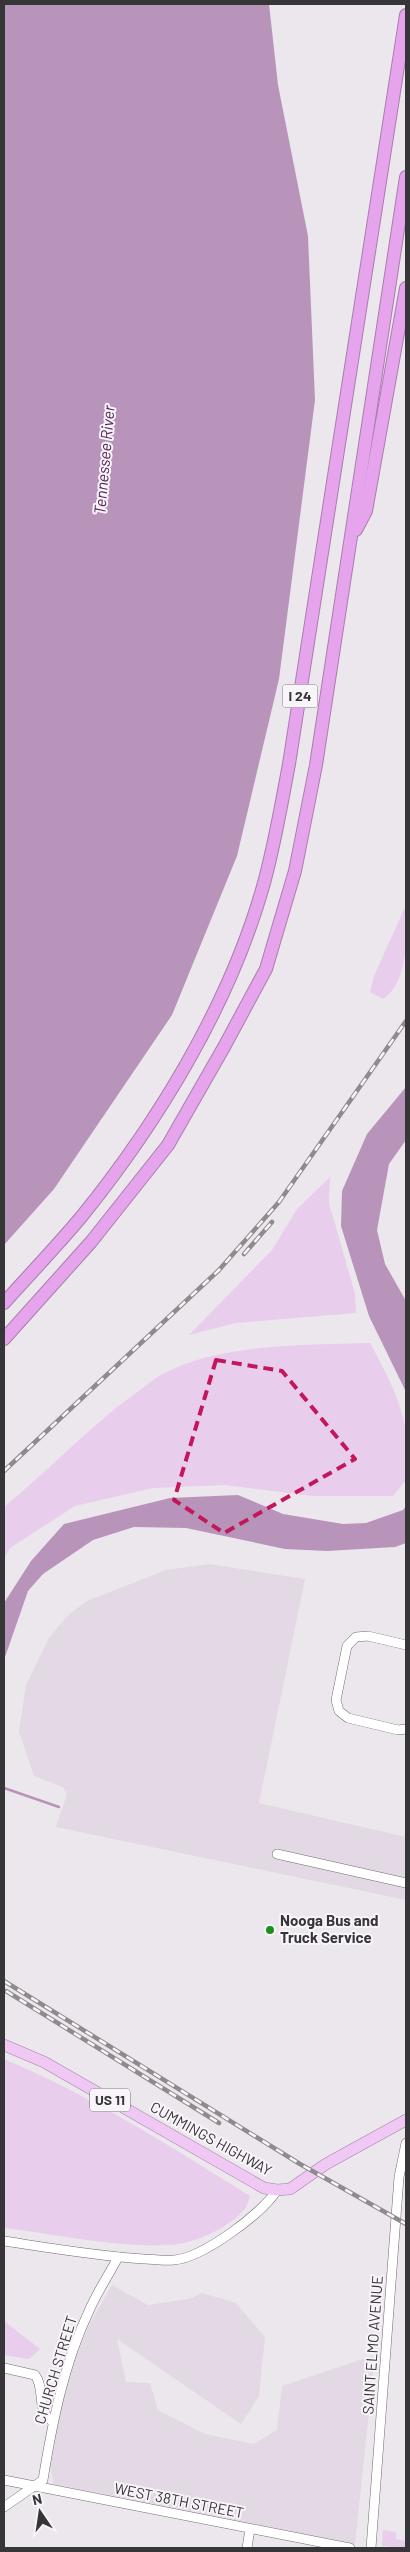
<svg xmlns="http://www.w3.org/2000/svg" width="410" height="2552" font-family="Barlow,sans-serif">
<style>
.built{fill:#e3d9e4}
.green{fill:#e9cdec}
.water{fill:#b894bb}
.lines{fill:none;stroke-linecap:round;stroke-linejoin:round}
.stream{stroke:#b894bb;stroke-width:2.5}
.minor-casing{stroke:#706c71;stroke-width:10}
.major-casing{stroke:#a87dad;stroke-width:12}
.highway-casing{stroke:#a87dad;stroke-width:14}
.minor{stroke:#fff;stroke-width:9}
.major{stroke:#f0c8f4;stroke-width:11}
.highway{stroke:#e6a4ed;stroke-width:12}
.rail-casing{stroke:#8e8b8e;stroke-width:4.5}
.rail{stroke:#f9f4f9;stroke-width:2.5;stroke-dasharray:8;stroke-linecap:butt}
.marked{fill:none;stroke:#c2185b;stroke-width:4;stroke-dasharray:10 6;stroke-linejoin:round}
.poi-dot{fill:#19901d;stroke:#f9f4f9;stroke-width:2}
.labels{text-anchor:middle;stroke-width:4;stroke-linejoin:round;paint-order:stroke}
.shield{fill:#f9f4f9;stroke:#706e71;stroke-width:1}
.shield-label{font-size:14px;font-weight:bold;fill:#363537}
.poi-label{font-size:15px;font-weight:bold;fill:#363537;stroke:#f9f4f9;text-anchor:start}
.street-label{font-size:15px;fill:#363537;stroke:#f9f4f9}
.water-label{font-size:16px;font-style:italic;fill:#542759;stroke:#f9f4f9}
</style>
<rect width="100%" height="100%" fill="#ece7ec"/>
<g class="built">
<path d="M209,1564l96,15 -46,224 147,34v63l-350,-73 11,-33 -4,-7 -29,-11 -15,-44 7,-47 23,-47 18,-22 20,-15 79,-31z"/>
<path d="M112,2285l36,20 41,-6 13,-6 34,10 29,34 -6,59 -18,28 -124,-85 9,43 24,1 8,27 47,24 49,10 23,-14 5,-44 93,-31 -20,189 -301,-60 -4,-16 15,-82 22,-57z"/>
</g>
<g class="green">
<path d="M406,905c0,29 4,76 -23,94l-13,-7 4,-16z"/>
<path d="M330,1177l-1,26 26,91 1,19 -120,10 -47,12 83,-85 25,-41z"/>
<path d="M370,1343c15,28 32,58 36,90 2,15 0,32 0,47l-13,16h-80l-88,-11 -72,3 -78,18 -65,42 -6,11v-52c44,-36 83,-78 129,-112 9,-6 18,-14 28,-20 57,-32 145,-30 209,-32z"/>
<path d="M4,2059c86,36 166,87 246,137 -2,5 -3,11 -6,14 -17,19 -50,34 -75,35 -52,3 -114,-11 -165,-17z"/>
<path d="M4,2321l36,28 -11,10 -25,-4z"/>
<path d="M383,2530l13,2v7l10,2v7l-24,-2z"/>
</g>
<g class="water">
<path d="M4,4h265l9,81 30,151 7,164 -36,279 -42,177 -65,159 -118,174 -50,56z"/>
<path d="M406,1087v53l-17,24 -12,66 8,34 21,37v91l-37,-76 -28,-90 1,-35 25,-57z"/>
<path d="M238,1495l45,19 60,10 23,-1 37,-13 3,-4v37l-11,4 -68,4 -42,-2 -99,-21 -52,-1 -41,13 -50,34 -15,17 -24,69v-57l27,-42 33,-37 106,-26z"/>
</g>
<g class="lines">
<path class="stream" d="M4,1788l55,19"/>
<defs>
<g id="minor">
<path d="M406,1645l-38,-9 -12,1 -9,9 -11,54 3,11 9,7 50,12 8,-1"/>
<path d="M277,1854l129,29"/>
<path d="M4,2241c46,7 93,15 140,18 10,0 21,2 30,1 28,-2 88,-46 103,-70"/>
<path d="M4,2368l31,7c11,15 0,34 17,46"/>
<path d="M4,2480l346,68"/>
<path d="M4,2507l39,-27c9,-56 21,-117 46,-169 8,-19 20,-36 29,-54"/>
<path d="M247,2548l3,-19"/>
<path d="M371,2548l28,-371 7,-34"/>
</g>
<path id="major" d="M4,2045l40,17 220,126 13,2 13,-1 36,-25 80,-44"/>
<g id="highway">
<path d="M356,530l10,-19 40,-223"/>
<path d="M4,1303c26,-29 53,-57 78,-87 76,-94 146,-209 180,-326 12,-41 19,-84 27,-126l117,-749"/>
<path d="M4,1339l87,-97 77,-97 56,-98 42,-78 29,-98 21,-106 90,-588"/>
</g>
</defs>
<use href="#minor" class="minor-casing"/>
<use href="#major" class="major-casing"/>
<use href="#highway" class="highway-casing"/>
<use href="#minor" class="minor"/>
<use href="#major" class="major"/>
<use href="#highway" class="highway"/>
<defs>
<g id="rail">
<path d="M244,1254l28,-32"/>
<path d="M4,1471l215,-201 60,-68 127,-181"/>
<path d="M4,1981l296,183 106,60"/>
<path d="M6,1991l213,132"/>
</g>
</defs>
<use href="#rail" class="rail-casing"/>
<use href="#rail" class="rail"/>
</g>
<path class="marked" d="M216,1360l66,11 73,88 -131,74 -50,-33z"/>
<circle class="poi-dot" cx="270" cy="1930" r="5"/>
<g class="labels">
<g class="shield">
<rect x="282.5" y="684.5" width="35" height="23" rx="4"/>
<rect x="90" y="2088.5" width="40" height="23" rx="4"/>
</g>
<g class="shield-label">
<text x="300" y="701">I 24</text>
<text x="110" y="2105">US 11</text>
</g>
<g class="poi-label">
<text x="280" y="1926">Nooga Bus and<tspan x="280" dy="17">Truck Service</tspan></text>
</g>
<g class="street-label">
<text transform="translate(211 2139) rotate(29)" y="5">CUMMINGS HIGHWAY</text>
<text transform="translate(373 2345) rotate(-86)" y="5">SAINT ELMO AVENUE</text>
<text transform="translate(56 2370) rotate(-73)" y="5">CHURCH STREET</text>
<text transform="translate(179 2501) rotate(11)" y="5">WEST 38TH STREET</text>
</g>
<g class="water-label">
<text transform="translate(104 460) rotate(-85)" y="6">Tennessee River</text>
</g>
</g>
<rect width="410" height="2552" fill="none" stroke="#363537" stroke-width="10"/>
<g transform="translate(40 2512) rotate(347)" stroke="#f9f4f9" stroke-width="4" paint-order="stroke">
<path d="M0-4L9 19L0 12L-9 19Z" fill="#363537"/>
<text y="-8" font-size="14" font-weight="bold" text-anchor="middle" fill="#363537">N</text>
</g>
</svg>
